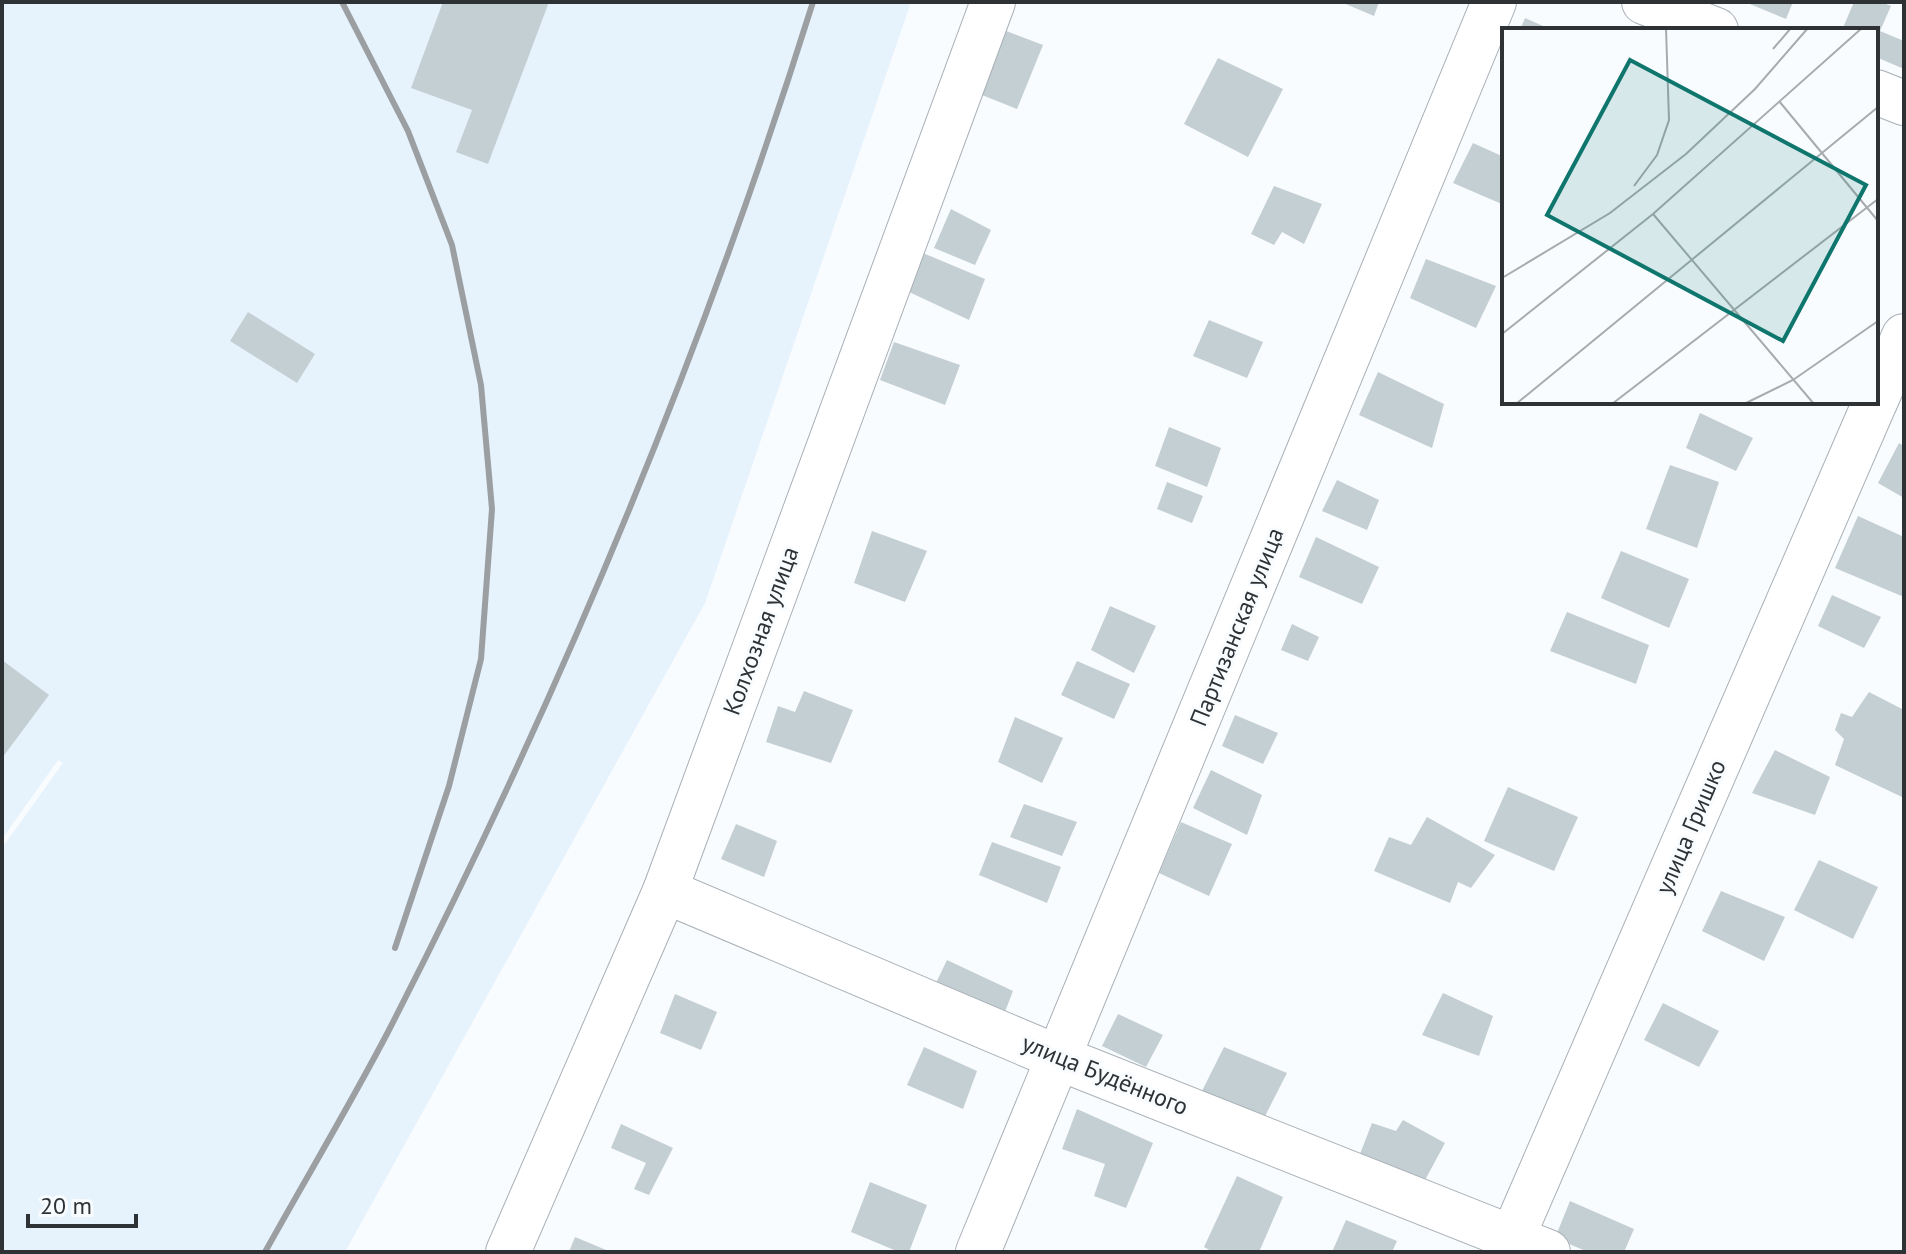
<svg xmlns="http://www.w3.org/2000/svg" width="1906" height="1254" font-family="'PT Sans',sans-serif">
<style>
.built{fill:#e6f2fc}
.building{fill:#c4cfd3}
.lines{fill:none;stroke-linecap:round;stroke-linejoin:round}
.minor-casing{stroke:#a8b0b7;stroke-width:46}
.minor{stroke:#fff;stroke-width:44}
.rail{stroke:#9c9fa2;stroke-width:6}
.labels{text-anchor:middle;stroke-width:6;stroke-linejoin:round;paint-order:stroke}
.street-label{font-size:24px;fill:#2f3235;stroke:#f9fcff}
.inset-road{fill:none;stroke:#a8abae;stroke-width:2}
.view{fill:#0f766e;fill-opacity:0.15;stroke:#0f766e;stroke-width:4}
.inset-edge{fill:none;stroke:#2f3235;stroke-width:4}
</style>
<rect width="100%" height="100%" fill="#f9fcff"/>
<path class="built" d="M2,2h909l-206,601 -360,649h-343v-404l61,-85 -5,-3 -56,79z"/>
<g class="building">
<path d="M443,2h106l-61,162 -32,-12 16,-42 -61,-22z"/>
<path d="M1341,2h38l-5,14z"/>
<path d="M1745,2h48l-7,17z"/>
<path d="M1854,2h27l10,4 -11,25 24,10v28l-28,-12v-27h-34z"/>
<path d="M1525,18l27,12h-32z"/>
<path d="M1001,29l42,16 -26,64 -40,-16z"/>
<path d="M1218,58l65,31 -35,68 -64,-33z"/>
<path d="M1473,143l31,14v48l-51,-22z"/>
<path d="M1274,186l48,18 -18,40 -22,-12 -8,13 -23,-11z"/>
<path d="M951,209l40,21 -16,35 -41,-17z"/>
<path d="M923,253l62,26 -16,41 -62,-29z"/>
<path d="M1426,259l70,27 -20,42 -66,-30z"/>
<path d="M248,312l67,42 -18,29 -67,-42z"/>
<path d="M1209,320l54,22 -16,36 -54,-22z"/>
<path d="M894,342l66,23 -15,40 -65,-25z"/>
<path d="M1378,372l66,32 -12,44 -73,-33z"/>
<path d="M1700,413l53,25 -17,33 -50,-23z"/>
<path d="M1169,427l52,21 -14,39 -52,-21z"/>
<path d="M1899,443l5,3v52l-26,-15z"/>
<path d="M1670,465l49,17 -22,66 -51,-19z"/>
<path d="M1337,480l42,20 -12,30 -45,-19z"/>
<path d="M1167,482l36,14 -11,27 -35,-14z"/>
<path d="M1858,516l46,21v60l-69,-29z"/>
<path d="M872,531l55,20 -22,51 -51,-19z"/>
<path d="M1316,537l63,30 -17,37 -63,-27z"/>
<path d="M1621,551l68,28 -20,49 -68,-30z"/>
<path d="M1832,595l49,22 -17,31 -46,-22z"/>
<path d="M1110,606l46,20 -22,47 -43,-23z"/>
<path d="M1567,612l82,33 -13,39 -86,-33z"/>
<path d="M1292,624l27,13 -11,24 -27,-11z"/>
<path d="M2,660l47,35 -47,63z"/>
<path d="M1077,661l53,23 -16,35 -53,-24z"/>
<path d="M804,691l49,19 -22,53 -65,-21 12,-36 17,6z"/>
<path d="M1869,692l35,18v88l-69,-33 9,-26 -9,-9 6,-17 11,4z"/>
<path d="M1235,715l43,18 -15,31 -41,-18z"/>
<path d="M1015,717l48,21 -21,45 -44,-21z"/>
<path d="M1775,750l55,27 -15,38 -63,-22z"/>
<path d="M1211,770l51,25 -15,40 -54,-27z"/>
<path d="M1508,787l70,30 -24,54 -70,-30z"/>
<path d="M1024,804l53,18 -15,34 -52,-19z"/>
<path d="M1427,817l68,38 -24,33 -13,-6 -8,21 -76,-32 15,-34 22,8z"/>
<path d="M1181,822l51,22 -23,52 -50,-23z"/>
<path d="M736,824l41,17 -13,36 -43,-18z"/>
<path d="M992,842l69,25 -14,36 -68,-28z"/>
<path d="M1819,860l59,27 -25,52 -59,-29z"/>
<path d="M1721,891l64,26 -21,44 -62,-30z"/>
<path d="M947,960l66,31 -10,26 -68,-32z"/>
<path d="M1443,993l50,23 -14,40 -57,-21z"/>
<path d="M675,994l42,18 -16,38 -41,-17z"/>
<path d="M1663,1003l56,28 -20,36 -55,-27z"/>
<path d="M1118,1014l45,21 -17,32 -44,-21z"/>
<path d="M924,1047l53,24 -14,38 -56,-24z"/>
<path d="M1224,1047l63,26 -24,47 -62,-27z"/>
<path d="M1077,1109l76,34 -27,65 -32,-12 11,-32 -43,-15z"/>
<path d="M1403,1120l42,23 -21,39 -64,-28 12,-31 24,8z"/>
<path d="M621,1124l52,24 -24,47 -15,-6 12,-26 -35,-15z"/>
<path d="M1237,1176l46,21 -24,55h-46l-9,-5z"/>
<path d="M870,1182l57,23 -18,47h-10l-48,-20z"/>
<path d="M1570,1201l64,28 -10,23h-36l-33,-14z"/>
<path d="M1346,1220l51,21 -5,11h-60z"/>
<path d="M575,1237l36,15h-42z"/>
</g>
<g class="lines">
<defs>
<g id="minor">
<path d="M1644,2l72,28"/>
<path d="M1876,92l28,11"/>
<path d="M1876,400l28,-64"/>
<path d="M665,891l394,167 489,194"/>
<path d="M508,1252l157,-361 328,-889"/>
<path d="M978,1252l516,-1250"/>
<path d="M1506,1252l369,-850"/>
</g>
</defs>
<use href="#minor" class="minor-casing"/>
<use href="#minor" class="minor"/>
<g class="rail">
<path d="M342,2l66,129 44,114 29,140 11,124 -11,150 -32,127 -54,162"/>
<path d="M265,1252c41,-74 85,-147 124,-222 169,-330 313,-674 424,-1028"/>
</g>
</g>
<g class="labels">
<g class="street-label">
<text transform="translate(1237 627) rotate(-68)" y="8">Партизанская улица</text>
<text transform="translate(761 631) rotate(-70)" y="8">Колхозная улица</text>
<text transform="translate(1691 827) rotate(-67)" y="8">улица Гришко</text>
<text transform="translate(1105 1075) rotate(22)" y="8">улица Будённого</text>
</g>
</g>
<g transform="translate(1502 28)">
<rect width="376" height="376" fill="#f9fcff"/>
<path class="inset-road" d="M271,21l18,-21M277,73l99,120M132,158l23,-31 12,-35 -3,-92M151,186l161,190M0,250l108,-65 76,-59 69,-65 53,-61M0,306l151,-120 209,-186M14,376l362,-297M110,376l266,-205M242,376l49,-24 85,-59"/>
<path class="view" d="M128,32l236,125 -83,156 -236,-126z"/>
<rect width="376" height="376" class="inset-edge"/>
</g>
<rect width="1906" height="1254" fill="none" stroke="#2f3235" stroke-width="8"/>
<path d="M28 1214v12h108v-12" fill="none" stroke="#2f3235" stroke-width="4"/>
<text x="40" y="1214" font-size="24" fill="#2f3235" stroke="#f9fcff" stroke-width="6" paint-order="stroke">20 m</text>
</svg>
